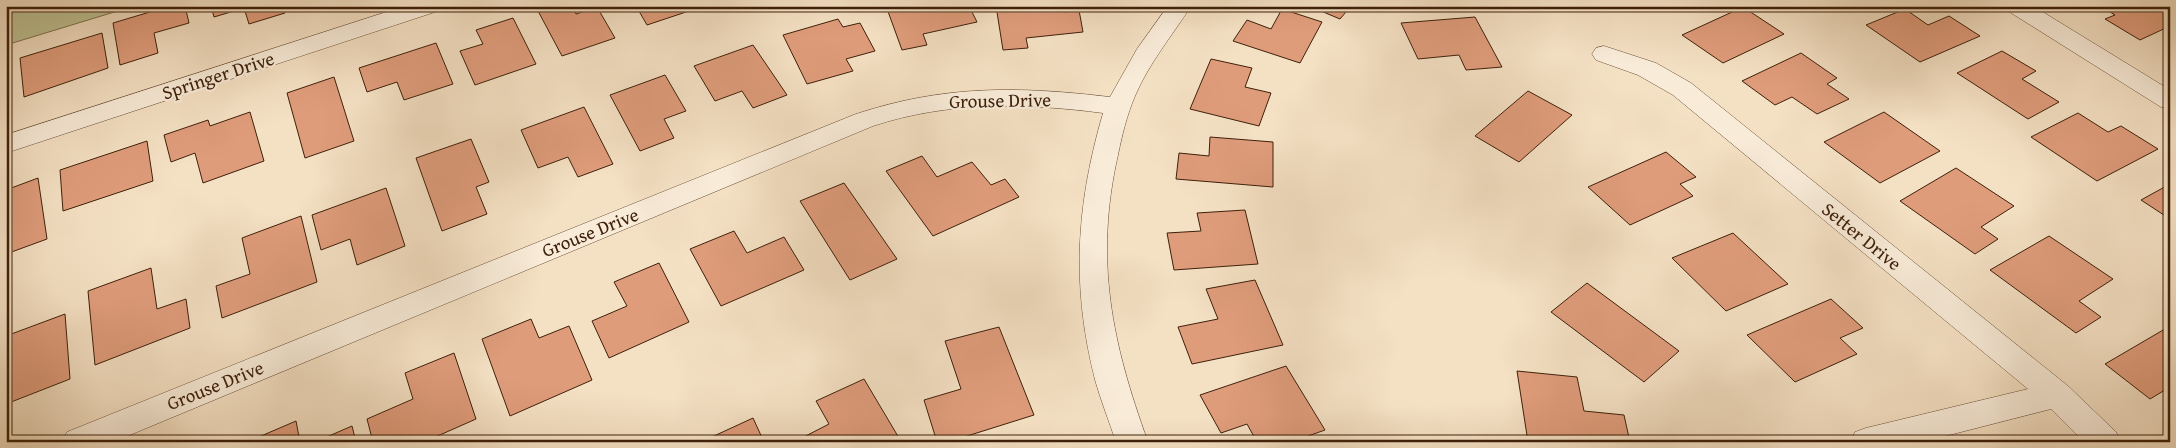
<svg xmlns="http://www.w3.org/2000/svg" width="2176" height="448" font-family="'Gentium Book Plus',serif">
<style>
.green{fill:#bec192;stroke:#7e704e}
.building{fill:#df9c7b;stroke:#3e200a}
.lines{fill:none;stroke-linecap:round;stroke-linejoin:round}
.minor-casing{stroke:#6c5038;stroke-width:1}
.minor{fill:#f8ebd8;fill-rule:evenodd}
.labels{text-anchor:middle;stroke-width:4.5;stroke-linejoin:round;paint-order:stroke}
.street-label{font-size:19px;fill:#3e200a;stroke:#f8ebd8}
</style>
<rect width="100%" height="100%" fill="#f4e0c3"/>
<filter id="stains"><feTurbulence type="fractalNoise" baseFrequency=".004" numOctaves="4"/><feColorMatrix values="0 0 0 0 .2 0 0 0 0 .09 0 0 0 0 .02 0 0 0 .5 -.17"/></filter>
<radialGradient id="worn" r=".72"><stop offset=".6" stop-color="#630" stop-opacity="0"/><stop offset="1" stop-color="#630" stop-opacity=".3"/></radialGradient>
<path class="green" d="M6,6h128l-128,39z"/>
<g class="building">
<path d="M170,6h15l4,17 -35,10 4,20 -38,12 -7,-42z"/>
<path d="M211,6h72l2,7 -36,11 -5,-16 -30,9z"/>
<path d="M544,6h28l4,8 21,-7 18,31 -53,18 -25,-47z"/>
<path d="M636,6h57l2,3 -48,16z"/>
<path d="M886,6h83l8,16 -54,12 4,11 -25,5z"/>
<path d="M996,6h68l1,6 14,-2 4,22 -57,6 2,10 -25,2z"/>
<path d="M1309,6h42l-11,13z"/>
<path d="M2100,6h68l2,1v19l-30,14 -35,-21 10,-4z"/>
<path d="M1743,7l41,27 -61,29 -41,-28z"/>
<path d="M1282,9l40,13 -22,41 -67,-22 14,-21 24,9z"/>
<path d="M1905,9l23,16 21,-9 31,20 -60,26 -54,-37z"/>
<path d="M1475,17l27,50 -36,3 -7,-15 -41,4 -17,-36z"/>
<path d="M513,18l23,46 -61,21 -15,-34 23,-7 -7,-14z"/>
<path d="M838,19l5,8 17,-4 15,28 -29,8 7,12 -46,13 -24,-49z"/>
<path d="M102,33l6,35 -84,29 -4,-39z"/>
<path d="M436,43l17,41 -49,16 -7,-18 -30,10 -8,-24z"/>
<path d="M753,45l34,50 -34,13 -11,-17 -27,10 -21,-35z"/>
<path d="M2002,51l34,20 -14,8 37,23 -31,17 -71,-46z"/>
<path d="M1801,53l36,25 -10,6 22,15 -32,15 -25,-17 -17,8 -33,-24z"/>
<path d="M1211,59l41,9 -7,19 26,6 -12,33 -69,-17z"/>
<path d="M665,75l21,36 -22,8 10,19 -34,13 -30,-56z"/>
<path d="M334,77l20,64 -49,17 -18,-65z"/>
<path d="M1528,91l44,24 -53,47 -44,-26z"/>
<path d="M584,107l29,57 -35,13 -10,-20 -30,11 -17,-38z"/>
<path d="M250,112l14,49 -61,22 -8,-30 -24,9 -7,-27 44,-15 2,6z"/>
<path d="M1884,112l56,39 -60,32 -56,-41z"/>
<path d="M2078,113l30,19 13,-6 37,23 -61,32 -66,-44z"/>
<path d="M1210,137l63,5v45l-97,-8 3,-26 30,3z"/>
<path d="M471,139l18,43 -13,5 11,27 -45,17 -26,-73z"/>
<path d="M147,141l6,40 -90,30 -3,-41z"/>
<path d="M1666,152l30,25 -16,7 13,12 -63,29 -42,-38z"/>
<path d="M922,156l15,21 35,-15 19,23 14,-6 14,18 -86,39 -47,-65z"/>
<path d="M1956,168l58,38 -33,21 17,12 -23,15 -75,-53z"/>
<path d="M38,178l9,61 -41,15v-64z"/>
<path d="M844,183l53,76 -47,21 -50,-79z"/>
<path d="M2170,184v35l-29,-19z"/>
<path d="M386,188l19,58 -48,19 -7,-26 -29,11 -9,-35z"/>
<path d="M1245,210l13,54 -84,6 -7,-37 34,-2 -4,-18z"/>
<path d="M301,216l16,66 -95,36 -6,-32 34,-12 -8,-36z"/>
<path d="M734,231l13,22 37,-16 20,33 -83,36 -31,-57z"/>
<path d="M1733,233l55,51 -62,27 -54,-53z"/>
<path d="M2049,236l64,43 -34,22 22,16 -25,16 -86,-63z"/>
<path d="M659,263l30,59 -80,36 -17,-37 35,-15 -13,-24z"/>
<path d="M151,268l6,41 29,-10 4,29 -95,37 -7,-74z"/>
<path d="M1255,280l28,65 -91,19 -14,-37 40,-8 -12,-30z"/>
<path d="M1587,283l92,68 -35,31 -93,-70z"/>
<path d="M1831,299l32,29 -23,10 17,16 -62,28 -48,-47z"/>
<path d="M65,314l5,65 -64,25v-68z"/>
<path d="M531,319l8,19 30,-12 23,54 -82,36 -28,-77z"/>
<path d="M2170,326v61l-20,12 -45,-35z"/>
<path d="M999,327l35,88 -86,27h-11l-13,-42 37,-11 -16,-48z"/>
<path d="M454,353l22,66 -52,23h-51l-6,-23 46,-20 -8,-26z"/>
<path d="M1286,366l39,64 -34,12h-34l-10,-18 -26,9 -21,-38z"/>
<path d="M1517,371l60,6 7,34 40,4 6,27h-102z"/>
<path d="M864,379l35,59 -7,4h-98l35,-18 -13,-23z"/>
<path d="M753,418l11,24h-63z"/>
<path d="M296,421l4,21h-53z"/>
<path d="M352,426l4,16h-41z"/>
</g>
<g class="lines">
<defs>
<g id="minor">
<path d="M405,6h36l-3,5 -432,142v-18z"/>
<path d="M1168,6h23c-19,30 -42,57 -56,90 -8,19 -13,39 -17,59 -24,105 -6,188 30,287h-32c-7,-21 -15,-41 -21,-62 -24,-95 -19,-174 8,-267 -77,-10 -154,-12 -230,13l-760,316h-51l5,-10 789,-318c88,-29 162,-28 254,-17l27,-48z"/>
<path d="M2005,6h28l137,84v19l-9,-2 -153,-96z"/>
<path d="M1604,46l52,17 35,20 377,303 48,46 5,10h-37l-33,-33 -129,33h-72l5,-10 11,-4 162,-39 -355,-294 -35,-20 -42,-15 -4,-6 4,-6z"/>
</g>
</defs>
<use href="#minor" class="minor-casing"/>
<use href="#minor" class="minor"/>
</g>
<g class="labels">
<g class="street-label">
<text transform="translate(218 75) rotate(-18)" y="7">Springer Drive</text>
<text transform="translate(1000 100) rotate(-1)" y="7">Grouse Drive</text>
<text transform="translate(590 232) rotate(-22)" y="7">Grouse Drive</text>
<text transform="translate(1862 236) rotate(39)" y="7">Setter Drive</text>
<text transform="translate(215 385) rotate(-22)" y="7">Grouse Drive</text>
</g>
</g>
<rect width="2176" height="448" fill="none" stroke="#f4e0c3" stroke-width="25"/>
<rect x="8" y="8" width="2161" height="433" fill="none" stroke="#3e200a" stroke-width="2.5"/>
<rect x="12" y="12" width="2151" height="423" fill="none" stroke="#3e200a"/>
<rect width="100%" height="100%" filter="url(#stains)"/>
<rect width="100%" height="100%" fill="url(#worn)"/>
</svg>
